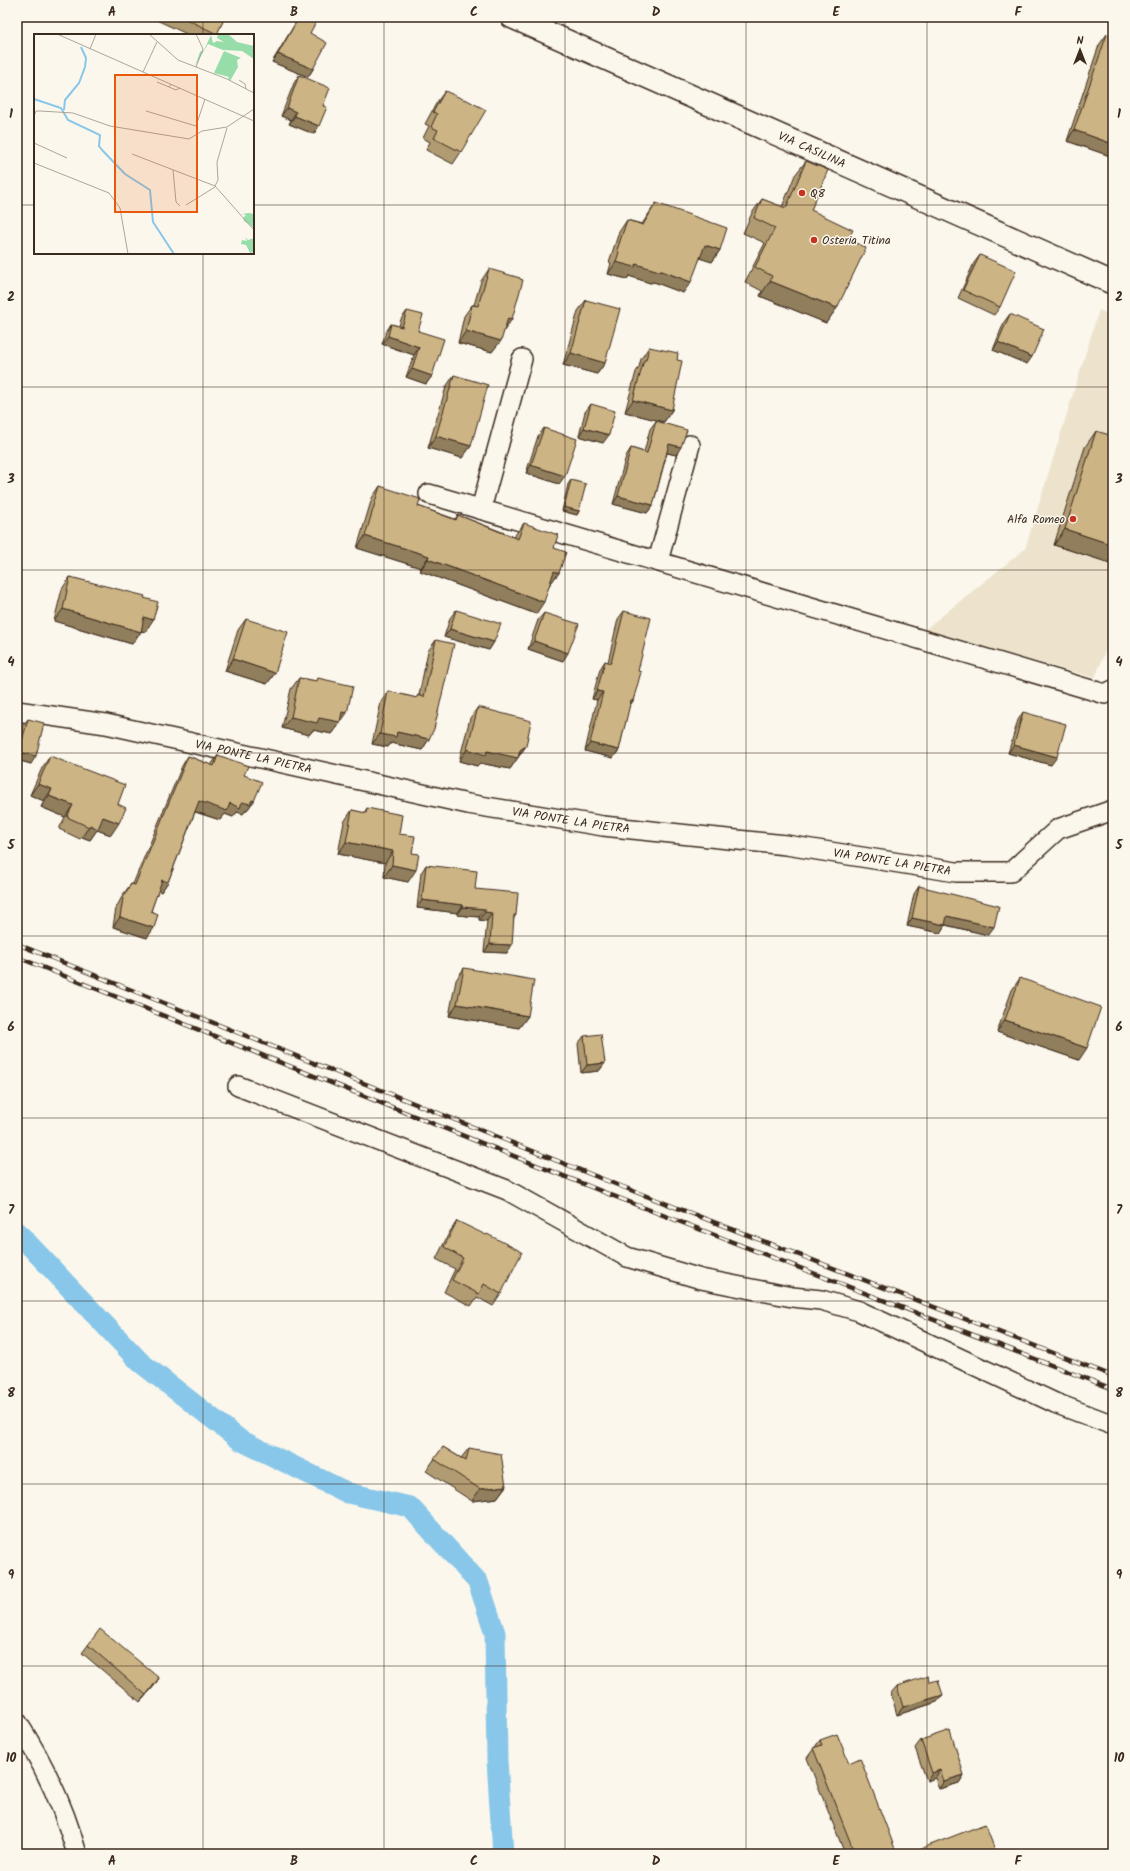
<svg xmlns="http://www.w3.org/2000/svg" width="1130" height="1871" font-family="Kalam,sans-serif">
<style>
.built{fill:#ede3cd}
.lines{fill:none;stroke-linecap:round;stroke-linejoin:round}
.canal{stroke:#88c7e9;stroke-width:21}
.minor-casing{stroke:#3b2a1e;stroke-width:22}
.primary-casing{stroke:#3b2a1e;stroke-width:25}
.minor{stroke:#fbf7ec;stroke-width:19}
.primary{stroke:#fbf7ec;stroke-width:22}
.rail-casing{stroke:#3b2a1e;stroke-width:4.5}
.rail{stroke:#fbf7ec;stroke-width:3;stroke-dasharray:9;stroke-linecap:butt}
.wall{fill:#b09b72;stroke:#3b2a1e}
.shaded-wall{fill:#907e5c;stroke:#3b2a1e}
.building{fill:#cdb484;stroke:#3b2a1e}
.grid{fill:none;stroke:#3b2a1e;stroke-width:1;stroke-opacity:0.55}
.poi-dot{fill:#c8321e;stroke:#fbf7ec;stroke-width:1.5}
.labels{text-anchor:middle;stroke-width:3;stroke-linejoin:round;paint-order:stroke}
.street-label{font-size:12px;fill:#3b2a1e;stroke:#fbf7ec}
.poi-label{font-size:12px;fill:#3b2a1e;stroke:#fbf7ec;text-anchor:start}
.inset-river{fill:none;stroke:#88c7e9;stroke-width:2}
.inset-road{fill:none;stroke:#aea59a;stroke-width:1}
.view{fill:#e8590c;fill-opacity:0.15;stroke:#e8590c;stroke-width:2}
.inset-edge{fill:none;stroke:#3b2a1e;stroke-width:2}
.neatline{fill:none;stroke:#3b2a1e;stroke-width:1.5}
.grid-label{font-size:13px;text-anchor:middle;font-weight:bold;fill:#3b2a1e}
</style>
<rect width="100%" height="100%" fill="#fbf7ec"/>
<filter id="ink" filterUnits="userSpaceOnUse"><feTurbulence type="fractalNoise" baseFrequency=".025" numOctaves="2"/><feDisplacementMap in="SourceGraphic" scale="8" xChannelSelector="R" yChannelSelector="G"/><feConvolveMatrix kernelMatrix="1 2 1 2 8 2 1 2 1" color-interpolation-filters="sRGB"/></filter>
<g filter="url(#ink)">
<path class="built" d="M1099,310l14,6v315l-18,47 -172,-47 102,-82z"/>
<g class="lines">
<path class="canal" d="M17,1232l123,130 100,78 108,53 62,14 68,75 17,51 2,127 6,94"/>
<defs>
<g id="minor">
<path d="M429,494l676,200 8,-4"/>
<path d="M481,509l41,-150"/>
<path d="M658,561l32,-116"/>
<path id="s1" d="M17,711l89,13 362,80 135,22 183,19 170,27h55l47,-43 55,-19"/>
<path d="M238,1086l269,104 120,67 74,22 91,18 29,3 38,11 196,92 58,22"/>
<path d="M17,1722c26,40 47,85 60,132"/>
</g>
<g id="primary">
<path id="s2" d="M512,17l601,266"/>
</g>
</defs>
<use href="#minor" class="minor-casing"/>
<use href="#primary" class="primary-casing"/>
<use href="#minor" class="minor"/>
<use href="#primary" class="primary"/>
<defs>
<g id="rail">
<path d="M17,944l593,238 503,194"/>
<path d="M17,957l594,238 502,194"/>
</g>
</defs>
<use href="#rail" class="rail-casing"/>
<use href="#rail" class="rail"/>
</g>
<g class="wall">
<path d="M150,17h75l-9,18h-27z"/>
<path d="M299,17h7l4,16 3,36 -5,8 -36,-15z"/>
<path d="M1107,34l6,123 -46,-16 32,-96z"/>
<path d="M299,75l24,31 -9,28 -25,-10 2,-4 -10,-4 13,-33z"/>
<path d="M445,91l16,61 -8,12 -27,-14 4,-8 -7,-4 6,-12 -4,-2 12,-22z"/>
<path d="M806,161l5,49 37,29 -11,69 -11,15 -66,-27 2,-5 -17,-9 20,-39 -22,-10 9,-20 10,-14 20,8 13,-32z"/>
<path d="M656,203l64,47 -8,12 -12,-4 -17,35 -29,-11 -4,1 -21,-7 -2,3 -19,-5 3,-11 -2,-1 10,-30 8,-12 15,4z"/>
<path d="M980,255l20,52 -6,8 -36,-17 16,-35z"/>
<path d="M489,269l15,62 -12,21 -34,-9 6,-27 8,-11h2l7,-24z"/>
<path d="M586,300l19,63 -8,11 -34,-9 15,-54z"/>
<path d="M407,311l11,20 14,45 -6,8 -20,-7 8,-22 -32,-11 4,-12 5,-8 8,2 2,-7z"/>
<path d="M1010,314l17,50 -34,-14 11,-28z"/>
<path d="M649,347l28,13 -5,50 -8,12 -39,-10 11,-40 3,-5 2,-8z"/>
<path d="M454,375l17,71 -9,12 -34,-10 18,-61z"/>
<path d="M591,404l12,39 -24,-7 6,-24z"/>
<path d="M656,421l20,34 -9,-2 -14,52 -6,8 -34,-9 13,-48 5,-8 13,4 6,-23z"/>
<path d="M544,428l15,56 -33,-11 12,-37z"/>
<path d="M1096,431l17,133 -59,-19 31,-98z"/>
<path d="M571,480l8,31 -2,4 -15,-4 6,-27z"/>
<path d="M380,486l38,20 37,13 3,-4 57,22v-2l9,-12 30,25 5,25 -9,11 -14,30 -116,-43 1,-3 -64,-20 15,-50z"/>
<path d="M70,577l74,21 1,34 -4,-1 -9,13 -78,-23 8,-32z"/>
<path d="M456,610l38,32 -5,8 -45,-13 6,-19z"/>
<path d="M624,611l14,60 -5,30 -4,5 -10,44 -6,8 -28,-7 12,-51 -5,-1 8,-30 5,-8 3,1 10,-43z"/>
<path d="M544,613l19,48 -35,-12 10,-29z"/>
<path d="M246,619l29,54 -8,11 -42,-13 13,-41z"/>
<path d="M436,640l-7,99 -7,11 -31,-7 -3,4 -16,-3 9,-42 7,-11 28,7 2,-3h1l9,-44z"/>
<path d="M299,678l17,3 2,-3 21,47 -7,9 -19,-4 -4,5 -27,-7 9,-39z"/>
<path d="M478,707l48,39 -16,23 -30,-6 -3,3 -18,-5 11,-43z"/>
<path d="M1023,712l28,53 -43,-12 10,-33z"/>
<path d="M28,719l3,45 -14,-4v-12l5,-21z"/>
<path d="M218,755l26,20 10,26 -7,9h-1l-3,4 -6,-2 -4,5 -8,-3 -5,6 -25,-8 -27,70 -7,10 -3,-2 -7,21 -4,27 -34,-11 3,-19 8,-15 7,-9h2l49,-118 6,-10 23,9z"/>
<path d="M50,756l68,48 -7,31 -14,-5 -7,10 -8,-3 -2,2 -21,-10 6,-12 -24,-10 3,-6 -14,-6 12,-27z"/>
<path d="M367,808l32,26 13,19 -4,29 -24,-5 1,-14 -47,-9 6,-32 8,-12 12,3z"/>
<path d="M426,865l49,24 41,26 -2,3 -7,35 -23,-1 3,-31 -8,-1v-3l-22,-2 1,-2 -41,-5 4,-35z"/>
<path d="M919,886l69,49 -43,-10 -5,8 -33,-7 7,-32z"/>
<path d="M464,968l64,48 -9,12 -70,-12 7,-36z"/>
<path d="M1020,978l59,82 -82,-28 15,-42z"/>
<path d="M584,1036l21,27 -6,8 -18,2 -3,-29z"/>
<path d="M457,1221l44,73 -8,12 -16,-9 -6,9 -27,-14 11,-23 -19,-10 13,-26z"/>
<path d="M443,1447l18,11 8,-10 37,38 -9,12 -25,3 -46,-30z"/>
<path d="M88,1645l71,33 -5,8 -14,16 -58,-49z"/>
<path d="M929,1682l8,20 -40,13 -6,-22 6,-7z"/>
<path d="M820,1740l29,23 48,91h-52l-38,-96z"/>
<path d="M921,1740l43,35 -5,8 -20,6 -4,-11 -8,3 -12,-33z"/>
</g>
<g class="shaded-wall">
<path d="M278,54l35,15 -5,8 -36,-15z"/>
<path d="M287,108l9,4 -5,8 -10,-4z"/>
<path d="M295,116l24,10 -5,8 -25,-10z"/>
<path d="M1074,130l39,14v13l-46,-16z"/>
<path d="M705,245l15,5 -8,12 -16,-5z"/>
<path d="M616,262l20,2 26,7 29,11 -8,11 -29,-11 -4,1 -21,-7 -2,3 -19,-5z"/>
<path d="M770,281l67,27 -11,15 -66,-27z"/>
<path d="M508,318l4,1 -8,12z"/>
<path d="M466,331l35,10 -9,11 -34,-9z"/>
<path d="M388,336l31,11 -5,8 -32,-11z"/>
<path d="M998,342l34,15 -5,7 -34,-14z"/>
<path d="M571,353l34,10 -8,11 -34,-9z"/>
<path d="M412,369l20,7 -6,8 -20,-7z"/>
<path d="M633,400l39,10 -8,12 -39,-10z"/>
<path d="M584,428l25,7 -6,8 -24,-7z"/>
<path d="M436,436l35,10 -9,12 -34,-10z"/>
<path d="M669,444l12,3 -5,8 -12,-3z"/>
<path d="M531,465l34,11 -6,8 -33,-11z"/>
<path d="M618,496l35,9 -6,8 -34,-9z"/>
<path d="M564,507l15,4 -2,4 -15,-4z"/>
<path d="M1065,529l48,16v19l-59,-19z"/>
<path d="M365,536l64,20 -8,12 -64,-20z"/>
<path d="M428,559l116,43 -8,12 -116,-43z"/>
<path d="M554,571l5,2 -9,11 -4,-1z"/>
<path d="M63,609l78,23 -9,12 -78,-23z"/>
<path d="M144,617l9,3 -8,12 -9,-3z"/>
<path d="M450,629l44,13 -5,8 -45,-13z"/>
<path d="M534,641l34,12 -5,8 -35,-12z"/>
<path d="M233,659l42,14 -8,11 -42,-13z"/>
<path d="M597,691l6,1 -6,8 -5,-1z"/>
<path d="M631,700l2,1 -5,8z"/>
<path d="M342,712l5,1 -15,21 -19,-4 -4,5 -27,-7 9,-11 28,1z"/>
<path d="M397,732l32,7 -7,11 -31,-7 -3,4 -16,-3 8,-10z"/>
<path d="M590,743l29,7 -6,8 -28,-7z"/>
<path d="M1014,745l43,12 -6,8 -43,-12z"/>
<path d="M526,746l-16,23 -30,-6 -3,3 -18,-5 8,-12 20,2 33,-1z"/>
<path d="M19,752l17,4 -5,8 -14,-4v-5z"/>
<path d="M38,784l14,5 -8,12 -14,-6z"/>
<path d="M49,796l24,9 -8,12 -24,-10z"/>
<path d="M252,800l2,1 -7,9h-1l-3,4 -6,-2 -4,5 -8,-3 -5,6 -27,-9 6,-10 31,2z"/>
<path d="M103,817l16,6 -8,12 -14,-5 -7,10 -8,-3 8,-12z"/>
<path d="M346,842l47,9 -8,12 -47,-9z"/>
<path d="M392,865l24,5 -8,12 -24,-5z"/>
<path d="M162,880l6,2 -7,10 -6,-3z"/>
<path d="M422,900l41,5 -5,8 -41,-5z"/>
<path d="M463,907l22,2 -6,8 -22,-2z"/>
<path d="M485,912l7,1 -5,8 -8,-1z"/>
<path d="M947,916l47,11 -6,8 -46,-11z"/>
<path d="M120,917l34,11 -7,10 -34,-11z"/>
<path d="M912,918l33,7 -5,8 -33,-7z"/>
<path d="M490,944l22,1 -5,8 -23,-1z"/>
<path d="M457,1004l71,12 -9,12 -70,-12z"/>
<path d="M1005,1020l82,28 -8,12 -82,-28z"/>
<path d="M605,1063l-6,8 -18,2 6,-8z"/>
<path d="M506,1486l-9,12 -25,3 8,-12z"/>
<path d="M159,1678l-5,8 -14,16 6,-7z"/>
<path d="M943,1695l-6,7 -40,13 6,-8z"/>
<path d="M940,1770l-5,8 -8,3 5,-8z"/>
<path d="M964,1775l-5,8 -20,6 5,-8z"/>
<path d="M995,1850l-3,4h-9z"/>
</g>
<g class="building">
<path d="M182,17h43l-8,17z"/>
<path d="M299,17h7l10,5 -6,11 17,10 -14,26 -35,-15z"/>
<path d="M1107,34l6,2v108l-39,-14z"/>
<path d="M299,75l31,13 -7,18 4,1 -8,19 -24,-10 1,-4 -9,-4z"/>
<path d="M445,91l20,9v-1l21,11 -25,42 -27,-14 4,-8 -7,-3 6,-13 -4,-2z"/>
<path d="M806,161l22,9 -17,40 42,20 -5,9 18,9 -29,60 -67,-27 2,-5 -17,-9 20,-39 -21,-10 8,-19 24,9z"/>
<path d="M656,203l71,25 -7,22 -15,-5 -14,37 -29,-11h-3l-23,-7 -1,3 -19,-5 3,-10 -2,-2 10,-30 16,5z"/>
<path d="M980,255l36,16 -16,36 -37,-17z"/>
<path d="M489,269l31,9v1l3,1 -11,39 -4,-1 -7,23 -35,-10 6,-26 6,1z"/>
<path d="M586,300l34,9 -15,54 -34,-10z"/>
<path d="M407,311l16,4 -5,16 26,8 -12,37 -20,-7 7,-22 -31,-11 3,-12 11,3z"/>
<path d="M1010,314l34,15 -12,28 -34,-15z"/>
<path d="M649,347l29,6 -1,7 5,1 -10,49 -39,-10 11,-40h2z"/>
<path d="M454,375l34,10 -17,61 -35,-10z"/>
<path d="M591,404l24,7 -6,24 -25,-7z"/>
<path d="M656,421l31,9 -6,17 -12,-3 -16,61 -35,-9 13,-48 16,5z"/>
<path d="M544,428l33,11 -12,37 -34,-11z"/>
<path d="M1096,431l17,5v109l-48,-16z"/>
<path d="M571,480l15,4 -7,27 -15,-4z"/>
<path d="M380,486l40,13 -2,7 38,14 2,-5 60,24 6,-16 34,12 -4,13 12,4 -7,21 -5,-2 -10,31 -116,-43 1,-3 -64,-20z"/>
<path d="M70,577l75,19 -1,2 14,4 -5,18 -9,-3 -3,15 -78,-23z"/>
<path d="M456,610l45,14 -7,18 -44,-13z"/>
<path d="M624,611l27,7 -13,53 3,1 -8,29 -2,-1 -12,50 -29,-7 13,-51 -6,-1 8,-30 6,2z"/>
<path d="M544,613l35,11 -11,29 -34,-12z"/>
<path d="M246,619l42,13 -13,41 -42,-14z"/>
<path d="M436,640l18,4 -20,85 -5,10 -32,-7 -1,5 -16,-3 8,-43 29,7 1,-3 6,2z"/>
<path d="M299,678l18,3 1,-3 35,8 -6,27 -5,-1 -2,10 -21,-4 -2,5 -26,-6z"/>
<path d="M478,707l53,14 -5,25 -6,4 -2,8 -31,-7 -1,4 -19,-6z"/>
<path d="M1023,712l43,12 -9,33 -43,-12z"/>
<path d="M28,719l16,4 -8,33 -17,-4z"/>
<path d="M218,755l30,11 -4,9 18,7 -8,19 -2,-1 -2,4 -8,-2 -2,6 -10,-5 -3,8 -28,-10 -31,81 -6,-2 -11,31 7,3 -4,14 -34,-11 3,-19 8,-14 4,1 53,-129 26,10z"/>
<path d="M50,756l75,29 -7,19 8,4 -7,15 -16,-6 -5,12 -8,-4 -1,2 -22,-10 6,-12 -24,-9 3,-7 -14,-5z"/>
<path d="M367,808l35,7 -3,19 16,2 -3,17 7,1 -3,16 -24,-5 1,-14 -47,-9 6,-32 14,3z"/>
<path d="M426,865l51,6 -2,18 43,4 -2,22h-2l-2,30 -22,-1 2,-31 -7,-1v-3l-22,-2v-2l-41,-5z"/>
<path d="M919,886l80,20 -5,21 -47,-11 -2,9 -33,-7z"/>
<path d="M464,968l70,12 -6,36 -71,-12z"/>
<path d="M1020,978l81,29 -14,41 -82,-28z"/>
<path d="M601,1034l4,29 -18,2 -3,-29z"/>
<path d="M457,1221l29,14 1,-1 35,18 -21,42 -17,-10 -5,10 -27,-14 11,-22 -19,-11z"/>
<path d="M443,1447l23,14 3,-13 32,6 5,32 -26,3 -46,-30z"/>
<path d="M100,1629l59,49 -13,17 -58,-50z"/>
<path d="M928,1676l1,6 9,-2 5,15 -40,12 -6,-21z"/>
<path d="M950,1730l14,45 -20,6 -4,-11 -8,3 -11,-33z"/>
<path d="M837,1734l12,29 11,-5 37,96h-42l-42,-106 9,-3 -2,-5z"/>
<path d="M985,1824l10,26 -12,4h-76z"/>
</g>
</g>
<path class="grid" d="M203,17v18M384,17v1837M565,17v1837M746,17v1837M927,17v1837M17,205h18M253,205h860M203,253v1601M17,387h1096M17,570h1096M17,753h1096M17,936h1096M17,1118h1096M17,1301h1096M17,1484h1096M17,1666h1096"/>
<g class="poi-dot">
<circle cx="802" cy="193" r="4"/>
<circle cx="814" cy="240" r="4"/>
<circle cx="1073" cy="519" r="4"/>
</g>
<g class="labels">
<g class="street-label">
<text dy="4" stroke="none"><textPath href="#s2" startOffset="328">VIA CASILINA</textPath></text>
<text dy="4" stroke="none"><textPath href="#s1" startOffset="241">VIA PONTE LA PIETRA</textPath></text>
<text dy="4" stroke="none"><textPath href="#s1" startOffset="565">VIA PONTE LA PIETRA</textPath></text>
<text dy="4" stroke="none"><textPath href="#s1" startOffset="889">VIA PONTE LA PIETRA</textPath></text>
</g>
<g class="poi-label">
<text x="810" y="197">Q8</text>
<text x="822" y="244">Osteria Titina</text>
<text x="1065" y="523" text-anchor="end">Alfa Romeo</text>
</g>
</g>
<g transform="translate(34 34)">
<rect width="220" height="220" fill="#fbf7ec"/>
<path d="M184,0h10l9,8 17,4v13l-12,-8 -19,-1 -15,-6 -13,22 5,-14 4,-2 7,-15 2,8 4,-2 7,1 -7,-4zM190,17l17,7 -4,2 1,7 -8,14 -2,-3 4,-4 -3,3 -15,-4zM215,179l5,1v14l-10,-7 -1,-3 3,-3 -4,-1zM211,203l3,3 6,-2v14l-4,1 -4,-8 -5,-1 1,-4 5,1z" fill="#97dda9"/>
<path class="inset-river" d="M0,65l27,9 7,12 32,15 -1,11 4,5 22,23 25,16 3,32 21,32M30,76l1,-10 14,-17 6,-16 1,-9 -5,-11"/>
<path class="inset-road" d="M23,0l197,87M115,0l29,26 49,19 27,14M56,15l6,-15M162,33l7,-18 -7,-15M109,38l14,-30M205,46l6,4 1,5M123,48l12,5M137,50l-2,3 7,3 4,-2M112,77l50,15 9,-27M0,82l2,-5h4l33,2 37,13 79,13 13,-8 25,-4 27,-18M193,94l-10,34 1,18 -3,6 39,44M0,109l33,15M98,120l83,32M0,129l75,30 11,15 8,46M139,136l3,32 4,4M152,171l29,-18"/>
<path class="view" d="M81,41h82v137h-82z"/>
<rect width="220" height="220" class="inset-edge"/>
</g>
<rect width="1130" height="1871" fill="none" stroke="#fbf7ec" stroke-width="44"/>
<g transform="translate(1080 50)" stroke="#fbf7ec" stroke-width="3" paint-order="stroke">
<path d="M0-3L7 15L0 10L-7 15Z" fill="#3b2a1e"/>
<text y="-6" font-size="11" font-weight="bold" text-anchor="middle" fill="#3b2a1e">N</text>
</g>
<rect x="22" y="22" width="1086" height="1827" class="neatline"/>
<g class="grid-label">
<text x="112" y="16">A</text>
<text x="294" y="16">B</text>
<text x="474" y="16">C</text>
<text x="656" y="16">D</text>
<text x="836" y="16">E</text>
<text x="1018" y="16">F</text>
<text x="11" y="118">1</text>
<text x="1119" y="118">1</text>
<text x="11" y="301">2</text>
<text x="1119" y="301">2</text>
<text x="11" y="483">3</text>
<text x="1119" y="483">3</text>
<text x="11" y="666">4</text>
<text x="1119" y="666">4</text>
<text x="11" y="849">5</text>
<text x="1119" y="849">5</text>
<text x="11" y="1031">6</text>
<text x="1119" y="1031">6</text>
<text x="11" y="1214">7</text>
<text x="1119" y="1214">7</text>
<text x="11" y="1397">8</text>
<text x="1119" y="1397">8</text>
<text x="11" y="1579">9</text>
<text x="1119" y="1579">9</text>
<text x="11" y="1762">10</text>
<text x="1119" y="1762">10</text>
<text x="112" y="1865">A</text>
<text x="294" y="1865">B</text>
<text x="474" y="1865">C</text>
<text x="656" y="1865">D</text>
<text x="836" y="1865">E</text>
<text x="1018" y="1865">F</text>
</g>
</svg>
